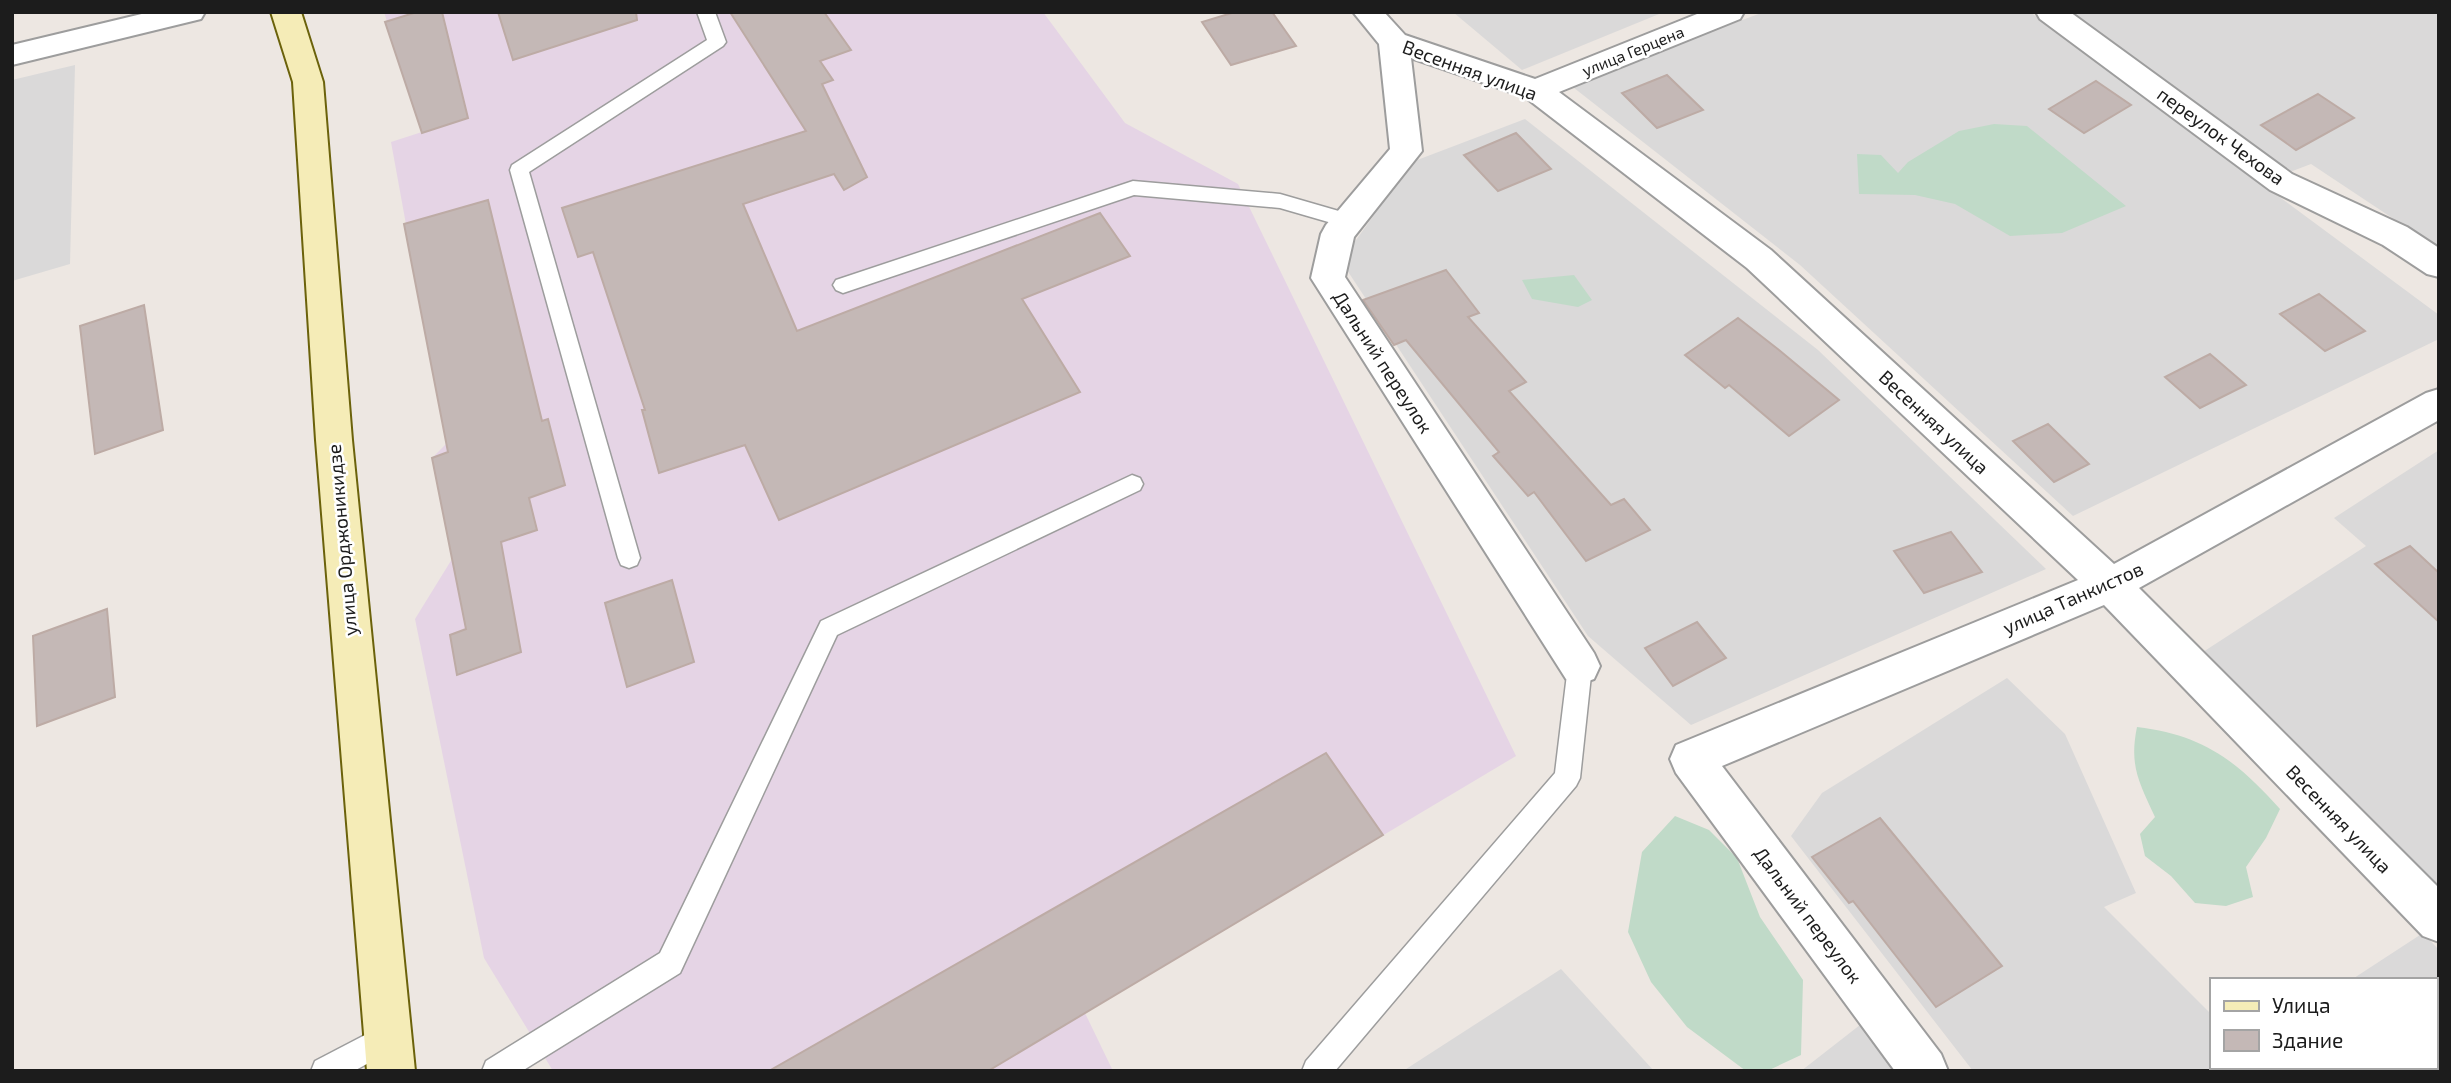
<svg xmlns="http://www.w3.org/2000/svg" width="2451" height="1083" font-family="'Exo 2',sans-serif">
<style>
.residential{fill:#dad9d9}
.industrial{fill:#e5d4e5}
.wetland{fill:#c0dac8}
.building{fill:#c4b8b6;stroke:#bdaba5;stroke-width:2}
.lines{fill:none;stroke-linecap:round;stroke-linejoin:round}
.service-casing{stroke:#9d9d9d;stroke-width:3}
.minor-casing{stroke:#9d9d9d;stroke-width:4}
.secondary-casing{stroke:#6b620b;stroke-width:4}
.service{fill:#fff;fill-rule:evenodd}
.minor{fill:#fff;fill-rule:evenodd}
.secondary{fill:#f5ecb7;fill-rule:evenodd}
.labels{text-anchor:middle;stroke-width:5;stroke-linejoin:round;paint-order:stroke}
.far-street-label{font-size:16px;fill:#1c1c1c;stroke:#fff}
.street-label{font-size:19px;fill:#1c1c1c;stroke:#fff}
</style>
<rect width="100%" height="100%" fill="#ede7e2"/>
<g class="residential">
<path d="M1453,12h211l-142,58z"/>
<path d="M1764,12h266l409,303v24l-366,177 -273,-251 -231,-181z"/>
<path d="M2068,12h371v237l-128,-85 -32,12z"/>
<path d="M75,65l-5,199 -58,17v-201z"/>
<path d="M1525,119l293,231 228,219 -355,156 -103,-89 -247,-375 71,-99z"/>
<path d="M2439,450v439l-236,-237 163,-106 -32,-28z"/>
<path d="M2007,678l58,56 71,159 -32,14 107,107v53h224v-87h-84l72,-47 16,17v121h-466l-182,-235 31,-43z"/>
<path d="M1561,969l93,102h-251z"/>
<path d="M1860,1025l34,46h-93z"/>
</g>
<path class="industrial" d="M384,12h659l82,111 113,61 278,572 -431,257 28,58h-560l-69,-113 -69,-339 37,-60 -20,-101 14,-14 -55,-302 31,-10z"/>
<g class="wetland">
<path d="M1994,124l33,2 99,80 -64,27 -52,3 -55,-32 -40,-9 -56,-1 -2,-40 24,1 17,18 10,-11 51,-31z"/>
<path d="M1574,275l18,25 -14,7 -46,-8 -10,-19z"/>
<path d="M2137,727c66,8 99,33 143,82l-14,29 -20,29 7,30 -27,9 -31,-3 -24,-27 -26,-20 -5,-22 15,-17c-16,-35 -26,-51 -18,-90z"/>
<path d="M1675,816l34,14 28,28 23,59 43,63 -2,75 -34,16h-21l-59,-44 -36,-45 -23,-50 14,-80z"/>
</g>
<g class="building">
<path d="M417,12h25l26,106 -46,15 -37,-111z"/>
<path d="M498,12h138l1,8 -124,40z"/>
<path d="M730,12h94l27,38 -31,11 13,19 -11,4 45,93 -23,13 -10,-16 -91,30 54,127 303,-118 30,43 -108,43 58,93 -301,128 -34,-75 -86,28 -17,-63h3l-52,-158 -15,5 -16,-49 244,-77z"/>
<path d="M1235,12h37l24,34 -65,19 -29,-43z"/>
<path d="M1667,75l36,35 -46,18 -35,-35z"/>
<path d="M2096,81l35,24 -47,28 -35,-24z"/>
<path d="M2318,94l36,24 -58,32 -35,-25z"/>
<path d="M1516,133l35,36 -53,22 -34,-36z"/>
<path d="M488,200l54,221 6,-2 17,66 -36,13 8,32 -36,12 20,110 -64,23 -7,-40 16,-6 -34,-171 16,-6 -44,-228z"/>
<path d="M1446,270l33,43 -11,4 58,65 -17,9 102,114 13,-6 26,31 -64,31 -52,-69 -6,4 -35,-40 6,-4 -93,-112 -12,5 -31,-45z"/>
<path d="M2319,294l46,37 -40,20 -45,-37z"/>
<path d="M144,305l19,125 -68,24 -15,-128z"/>
<path d="M1738,318l41,32 60,50 -50,36 -60,-51 -4,3 -40,-33z"/>
<path d="M2210,354l36,31 -46,23 -35,-31z"/>
<path d="M2048,424l41,40 -35,18 -41,-41z"/>
<path d="M1951,532l31,40 -58,21 -30,-42z"/>
<path d="M2410,546l29,27v49l-64,-58z"/>
<path d="M672,580l22,82 -67,25 -22,-84z"/>
<path d="M107,609l8,88 -78,29 -4,-90z"/>
<path d="M1697,622l29,36 -53,28 -28,-38z"/>
<path d="M1326,753l57,82 -395,236h-219z"/>
<path d="M1880,818l122,148 -66,41 -83,-106 -4,2 -37,-46z"/>
</g>
<g class="lines">
<defs>
<g id="service">
<path d="M697,12h18l11,30 -3,4 -194,126 111,386 -3,7 -8,3 -8,-3 -3,-7 -108,-388 2,-5 195,-125z"/>
<path d="M1133,181l147,13 76,22 3,5 -3,5 -7,2 -69,-20 -146,-13 -291,98 -7,-3 -3,-5 3,-5z"/>
<path d="M1132,475l8,3 3,6 -3,6 -303,145 -157,338 -158,98h-40l4,-10 174,-108 161,-332z"/>
<path d="M1580,655l8,3 4,8 -12,112 -4,8 -241,285h-33l4,-10 249,-288 13,-107 4,-8z"/>
<path d="M386,1024l10,4 4,10 -4,10 -42,23h-43l4,-10z"/>
</g>
<g id="minor">
<path d="M150,12h55l-4,7 -189,46v-20z"/>
<path d="M1353,12h31l21,23 130,44 167,-67h42l-4,7 -181,73 212,158 343,314 312,-171 13,-4v31l-300,168 300,300v54l-16,-6 -319,-331 -382,161 219,288 7,17h-53l-219,-298 -6,-14 6,-14 402,-165 -331,-312 -222,-171 -114,-39 11,93 -68,86 -9,40 249,376 6,13 -6,13 -14,5 -14,-5 -255,-401 10,-44 5,-9 64,-76 -11,-105z"/>
<path d="M2036,12h34l222,162 115,53 32,21v29l-12,-3 -44,-29 -113,-55 -230,-171z"/>
</g>
<path id="secondary" d="M271,12h30l22,70 29,358 63,631h-48l-51,-631 -23,-358z"/>
</defs>
<use href="#service" class="service-casing"/>
<use href="#minor" class="minor-casing"/>
<use href="#secondary" class="secondary-casing"/>
<use href="#service" class="service"/>
<use href="#minor" class="minor"/>
<use href="#secondary" class="secondary"/>
</g>
<g class="labels">
<g class="far-street-label">
<text transform="translate(1633 51) rotate(-22)" y="6">улица Герцена</text>
</g>
<g class="street-label">
<text transform="translate(1470 70) rotate(20)" y="7">Весенняя улица</text>
<text transform="translate(2221 136) rotate(36)" y="7">переулок Чехова</text>
<text transform="translate(1383 362) rotate(57)" y="7">Дальний переулок</text>
<text transform="translate(1934 422) rotate(43)" y="7">Весенняя улица</text>
<text transform="translate(342 540) rotate(-95)" y="7">улица Орджоникидзе</text>
<text transform="translate(2073 598) rotate(-24)" y="7">улица Танкистов</text>
<text transform="translate(2339 819) rotate(46)" y="7">Весенняя улица</text>
<text transform="translate(1808 915) rotate(53)" y="7">Дальний переулок</text>
</g>
</g>
<rect width="2451" height="1083" fill="none" stroke="#1c1c1c" stroke-width="28"/>
<rect x="2210" y="978" width="228" height="91" fill="#ffffff" stroke="#a4a4a4" stroke-width="2"/>
<rect x="2224" y="1001" width="35" height="10" fill="#f5ecb7" stroke="#a4a4a4" stroke-width="2"/>
<text x="2272" y="1013" font-size="21" fill="#1c1c1c">Улица</text>
<rect x="2224" y="1030" width="35" height="21" fill="#c4b8b6" stroke="#a4a4a4" stroke-width="2"/>
<text x="2272" y="1048" font-size="21" fill="#1c1c1c">Здание</text>
</svg>
